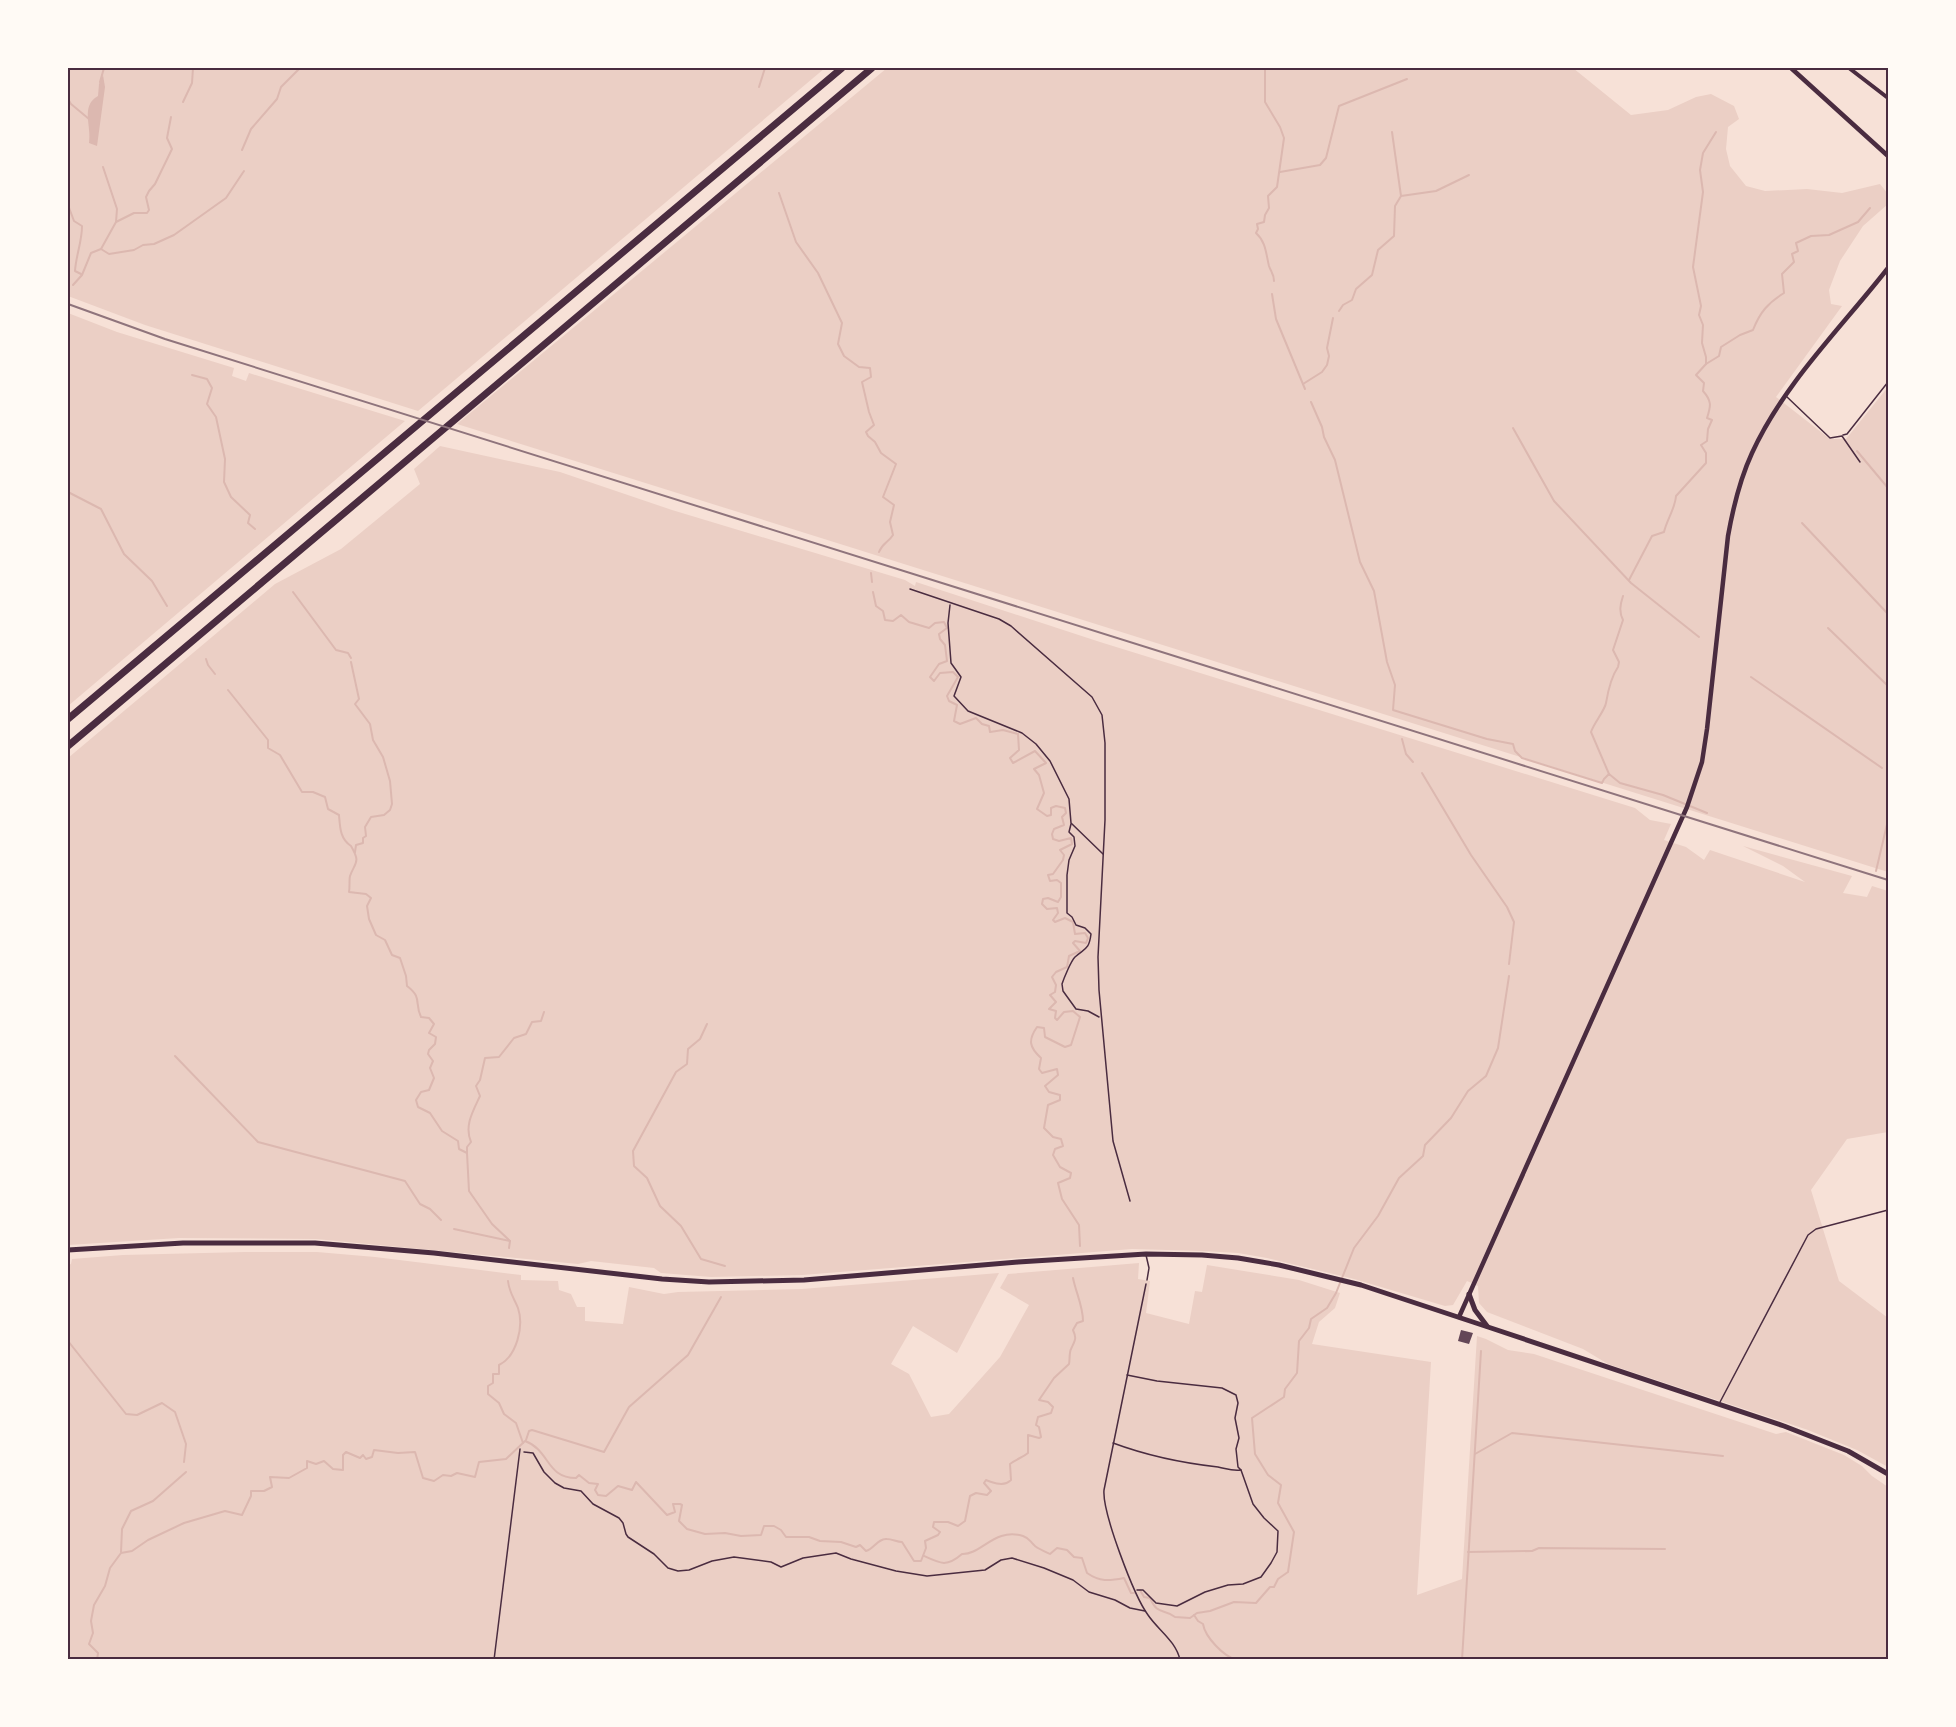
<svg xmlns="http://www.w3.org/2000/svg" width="1956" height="1727" font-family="Arial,sans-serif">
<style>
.green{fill:#ebcfc5}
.water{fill:#dcb8b0}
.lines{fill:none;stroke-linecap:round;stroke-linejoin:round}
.stream{stroke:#dcb8b0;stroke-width:2}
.building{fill:#644757}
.path{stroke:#4a2c40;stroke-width:1.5}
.service{stroke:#4a2c40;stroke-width:1.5}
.minor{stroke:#4a2c40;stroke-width:4}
.tertiary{stroke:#4a2c40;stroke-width:4.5}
.secondary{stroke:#4a2c40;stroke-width:5}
.motorway{stroke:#4a2c40;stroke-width:7}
.rail{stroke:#8f747c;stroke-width:2}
.neatline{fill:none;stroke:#4a2c40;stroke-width:2}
</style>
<rect width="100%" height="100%" fill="#f7e1d7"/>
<g class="green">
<path d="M68,68h757l-407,343 -273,-86 -77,-29z"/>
<path d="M887,68h686l58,47 37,-5 28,-13 15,-3 23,12 5,13 -11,8 -2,22 4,17 16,20 19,5 42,-2 35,4 38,-9 8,10v10l-25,22 -23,35 -11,29 2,14 11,2 -66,91 54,42h16l42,-52v485l-1431,-448z"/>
<path d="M68,313l49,19 117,36 -2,8 14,5 3,-8 156,48 -337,285z"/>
<path d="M440,446l120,26 112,38 233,70 10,6 1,-4 184,60 535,166 15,12 21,4 -7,16 22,7 18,13 6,-10 95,32 -22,-16 -40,-20 109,30 -9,17 24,4 5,-11 16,5v241l-41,7 -36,51 28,91 49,37v149l-31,-17 -49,-20 -200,-66 -25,-15 -96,-37 -8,-9 -1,-17 -11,-5 -14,24 -8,1 -91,-27 -87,-21 -29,-5 -36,-2 -70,-2 -330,26 -91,2 -50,-4 -7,-5 -63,-7 -13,3 -262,-25 -137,-1 -111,7v-487l207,-174 66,-35 79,-65 -6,-15z"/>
<path d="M245,1252h72l58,5 146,18v5l37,1 1,9 12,4 6,13h8v14l38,3 6,-37 35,7 14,-2 124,-3 197,-16 -42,80 -44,-27 -22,38 18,10 22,43 18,-3 51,-57 29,-52 -29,-17 8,-14 131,-11 -1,16 12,2 -4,32 43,11 6,-33 7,1 5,-27 92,15 41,13 -5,15 -16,14 -7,22 119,18 -14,233 45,-16 15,-243 9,3 22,11 26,4 242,80 10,-2 58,23 18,11 10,10 16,11v172h-1820v-394l3,-1 1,-5 51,-4z"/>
</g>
<path class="water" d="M103,75l2,12 -8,59 -8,-3c3,-17 -9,-37 9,-47l1,-12z"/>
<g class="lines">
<g class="stream">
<path d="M1265,68v34l15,25 4,11 -7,49 -9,9 1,12 -4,7 -1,7 -7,2 1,5 -2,4c10,9 10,21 13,33 2,6 5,8 5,15"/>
<path d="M100,82l4,-14"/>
<path d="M759,87l6,-19"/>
<path d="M68,99l3,5 18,15"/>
<path d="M183,102l9,-19 1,-15"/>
<path d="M242,150l9,-21 26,-30 4,-12 19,-19"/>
<path d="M1280,172l40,-7 6,-7 13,-52 68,-27"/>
<path d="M779,193l17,49 22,31 24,50 -4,21 6,12 15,11 11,1 1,9 -9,5 7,30 5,13 -8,7 2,4 7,6 6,11 15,11 -13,33 11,8 -4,17 3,13c-5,8 -10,7 -14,17"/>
<path d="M1401,196l35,-5 33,-16"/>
<path d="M68,205l6,16 8,5c0,16 -6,29 -7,45l6,3"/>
<path d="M116,222l18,-9h13l2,-3 -3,-13 3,-6 6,-7 17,-35 -5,-11 4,-21"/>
<path d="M101,249l8,5 25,-4 9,-5 11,-1 20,-9 52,-37 18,-27"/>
<path d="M73,285l9,-10 9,-22 10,-4 15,-27 1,-13 -14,-42"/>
<path d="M1272,294l4,25 29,70"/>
<path d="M1339,311l4,-6 9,-5 4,-11 16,-14 6,-25 16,-14 1,-30 6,-10 -9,-64"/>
<path d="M1706,364v-7l-4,-14 1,-18 -4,-10 2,-9 -8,-39 10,-75 -3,-22 3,-17 13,-21"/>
<path d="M192,375l15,4 5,9 -5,16 9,13 9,42 -1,23 7,15 19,18 -2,8 7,6"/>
<path d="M1303,384l19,-12 5,-7 2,-9 -2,-8 6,-30"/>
<path d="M1311,402l11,25 2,10 11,23 25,102 14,29 13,71 8,23 -2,25 94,29 26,5 2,7 7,7 80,25 2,-4 5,-5 11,9 43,12 44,18"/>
<path d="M1513,428l41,73 77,82 68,54"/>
<path d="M1857,451l31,37"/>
<path d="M68,492l33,17 23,45 28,27 15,25"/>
<path d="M1802,523l86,91"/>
<path d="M871,573l1,9"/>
<path d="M1629,580l23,-44 12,-4c3,-13 11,-23 12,-36l30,-33v-10l-5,-8 6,-4 1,-12 4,-9 -5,-2c4,-12 5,-17 -4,-27l1,-8 -8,-8 10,-11 13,-8 2,-9 19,-12 13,-5c7,-18 15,-27 31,-37l-2,-19 12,-12 -2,-8 6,-3 -2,-8 15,-7 18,-1 29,-13 12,-14"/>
<path d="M293,592l43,58 12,3 3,5"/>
<path d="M873,592l3,14 7,5 2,9 8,1 8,-6 8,7 20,6 6,-5 9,-1 3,6 -8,6 1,5 5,6 2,16 -8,3 -9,13 4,4 6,-8 13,-1 5,5 -11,19 2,5 8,4 -3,16 6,3 16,-6 6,6 7,2 1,6 13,-2 15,4 1,16 -9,8 3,5 22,-12 11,12 -12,6 5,6 5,18 -7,16 10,7 4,-1v-7l5,-2 9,2 1,5 -4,4 2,8 -10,4 -2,5 1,5 6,2 12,-3 1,6 -12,6 4,5 -1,5 -10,14 -5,1 2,6 7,-1 4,3v14l-3,5 -10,-4 -5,1 -1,5 5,5 10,-1 1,5 -5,7 2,2 10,-4 8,4 2,12 10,-1 3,5 -2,5 -11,-2 -2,2 7,8 -11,5 -2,11 -11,5 -4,5 4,8 -1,7 -5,3 6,7 -7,7 7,2 -1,7 2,2 7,-8 9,-1 7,6 -9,28 -6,2 -20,-10 -1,-9 -7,-1c-9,13 -8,20 4,31l-2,11 3,4 15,-4 1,6 -13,11 4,6 11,3v5l-12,5 -4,23 9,9 8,2 2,7 -8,3 -2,6 7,12 11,6 -1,5 -12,5 4,16 17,26 1,21"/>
<path d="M1828,628l60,58"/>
<path d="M206,659l2,6 7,9"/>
<path d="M351,662l8,37 -4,5 15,20 3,16 10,17 7,24 2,23 -2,6 -6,5 -13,2 -6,10 1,9 -3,2v5l-7,2 -1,7"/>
<path d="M1751,677l131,91"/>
<path d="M228,690l40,50v8l12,7 22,37h11l12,5 3,12 11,6c1,12 1,24 12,31 10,17 4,16 -1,30 -1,4 0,11 -1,16l17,2 5,4 -4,8 2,13 7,16 9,5 7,15 8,3 6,18 1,10c16,12 7,17 14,31l8,1 5,6 -5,9 7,4 -1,7 -6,6 -1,4 5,7 -3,7 4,10 -5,12 -8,2 -5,8 2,7 12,6 12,18 16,10 1,8 8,4 2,38 23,33 18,17 -1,7"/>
<path d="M1402,739l4,15 7,8"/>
<path d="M1422,773l49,82 36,52 7,15 -5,42"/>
<path d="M1609,774l-18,-42c3,-9 14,-22 15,-29 2,-12 5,-26 12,-36l1,-5 -6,-12 10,-30c-4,-8 -3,-15 0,-24"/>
<path d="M1876,871l12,-51"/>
<path d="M707,1024l-7,15 -12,10 -1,15 -11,8 -43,79 1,15 13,12 13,28 21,20 20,33 24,7"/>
<path d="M175,1056l83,86 147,39 15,23 10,5 11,11"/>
<path d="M467,1153v-6l4,-5c-7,-16 2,-31 9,-46l-4,-10 4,-6 5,-22 14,-1 15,-19 12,-4 6,-12 9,-1 3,-9"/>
<path d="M454,1229l56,12"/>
<path d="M508,1281c1,11 6,17 10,27 6,18 -1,48 -19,57v9h-6v9l-5,3v8l11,9 5,11 12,9 7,20"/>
<path d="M68,1341l58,73 11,1 25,-12 13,9 11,32 -2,18"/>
<path d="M526,1440l3,-9 3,-1 72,22 25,-45 59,-52 33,-58"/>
<path d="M1475,1454l37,-21 211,23"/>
<path d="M121,1552l1,-23 9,-18 22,-10 33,-29"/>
<path d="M1468,1552l64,-1 7,-3 126,1"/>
<path d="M924,1556c17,8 23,11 38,-2 19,1 33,-27 61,-18 6,2 6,4 11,9 3,4 11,6 16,9l7,-6 10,2 7,7 8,1 5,15c13,9 22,8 37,5l7,15h3"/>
<path d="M1140,1590l4,7 6,1c8,18 13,10 25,19l15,1 7,-5 13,-2 24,-9 22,1 14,-16h4l4,-8 10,-7 6,-40 -16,-29 3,-18 -13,-10 -13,-21 -3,-36 32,-21 1,-8 12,-16 2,-32 10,-13 2,-9 16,-11 9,-15 18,-45 24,-32 21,-38 24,-22 2,-11 26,-27 17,-27 18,-15 12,-28 11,-72"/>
<path d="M1194,1615l4,6 5,3c2,13 21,33 34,36"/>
<path d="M97,1660l1,-7 -9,-9 4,-11 -2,-12 3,-16 11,-19 5,-18 11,-15 11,-2 16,-11 36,-17 41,-12 17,4 9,-19v-5h13l8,-4 -2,-10 19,1 18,-10v-7l9,3 8,-3 9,8 10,1v-15l3,-3 14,6 3,-3 3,4 6,-2 2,-7 24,3 17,-1 8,26 11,3 9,-6 8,1 6,-3 18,4 4,-15 27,-3 19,-18c25,9 21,37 51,37l3,-3 10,8 9,1 -3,6 3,5 8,1 12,-10 14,4 4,-8 31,33 8,-3 -2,-8h7l2,1 -3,16 8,8 18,5 20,-1 16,3 20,-1 3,-9h10l7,4 5,7h23l11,4 21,1 15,5 4,-2 6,6c8,-2 12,-13 21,-12 5,0 10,3 15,3l12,19h7l5,-13 -1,-7 13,-6 2,-3 -7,-5 1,-5h14l10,4 7,-5 5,-25 6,-3 11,2 4,-4 -7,-8 2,-3c8,3 18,7 25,0l-1,-16c6,-5 12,-6 18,-11v-18l11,3 2,-1 -2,-10 -3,-2 2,-8 13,-4 2,-6 -5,-5 -9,-2 15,-22 15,-14c1,-4 0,-11 2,-15 4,-9 6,-10 2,-19l4,-7 6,-2c0,-15 -7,-28 -10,-43"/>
<path d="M1462,1660l19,-309"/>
</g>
</g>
<path class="building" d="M1461,1330l12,3 -4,11 -11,-3z"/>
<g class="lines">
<g class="path">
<path d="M910,589l89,30 12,7 81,71 10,18 3,28v77l-7,137 1,33 14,151 17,60"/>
<path d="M950,605l-2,18 3,40 10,14 -7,19 14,15 54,22 14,11 14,17 19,38 2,24 32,31"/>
<path d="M1071,824l-2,8 5,5 1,9 -6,14 -2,15v38l5,4 4,8 9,3 6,6c-2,16 -6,14 -16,23 -4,4 -11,21 -13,27l1,7 13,18 12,2 11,6"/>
<path d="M1146,1284l-42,206c-2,22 30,106 44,125 10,15 28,26 32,45"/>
<path d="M1113,1443c35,13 69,20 105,24 10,2 13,4 23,3l-3,-3 -2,-18 3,-11 -4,-20 3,-15 -2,-8 -14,-7 -65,-7 -30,-6"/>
<path d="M524,1452l9,1 11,19 11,11 9,5 17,3 12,13 26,14 4,5 3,11 2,3 26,17 14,14 10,3 11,-1 23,-9 22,-4 37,5 10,5 22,-9 33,-5 15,6 45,12 31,5 58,-6 16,-10 11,-2 32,10 29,12 16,12 26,8 15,8 15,3"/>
<path d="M1137,1590h6l13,13 21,3 28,-14 23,-7 15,-1 18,-7 10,-14 6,-11 1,-21 -14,-13 -11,-14 -12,-34"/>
<path d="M494,1660l26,-211"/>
</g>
<g class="service">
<path d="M1786,396l44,42 12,-2 18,26"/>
<path d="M1843,435l4,-1 41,-52"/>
<path d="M1146,1255l3,13 -2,12"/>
<path d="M1719,1404l89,-169 8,-6 72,-19"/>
</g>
<path class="minor" d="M1849,68l39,30"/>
<g class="tertiary">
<path d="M1791,68l97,88"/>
<path d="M1459,1317l228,-510 15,-45 5,-33 21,-193c5,-28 12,-57 24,-83 32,-70 90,-126 136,-185"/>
</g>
<g class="secondary">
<path d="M68,1250l115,-7h132l119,10 228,26 47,3 95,-2 214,-18 128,-8 56,1 36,3 41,7 82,20 127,42 296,99 64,25 40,23"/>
<path d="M1469,1294l6,16 12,16"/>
</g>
<g class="motorway">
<path d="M68,719l774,-651"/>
<path d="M68,746l804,-678"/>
</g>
<path class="rail" d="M68,304l97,35 1723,541"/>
</g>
<rect width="1956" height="1727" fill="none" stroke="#fffaf5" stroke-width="138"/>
<rect x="69" y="69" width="1818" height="1589" class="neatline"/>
</svg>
